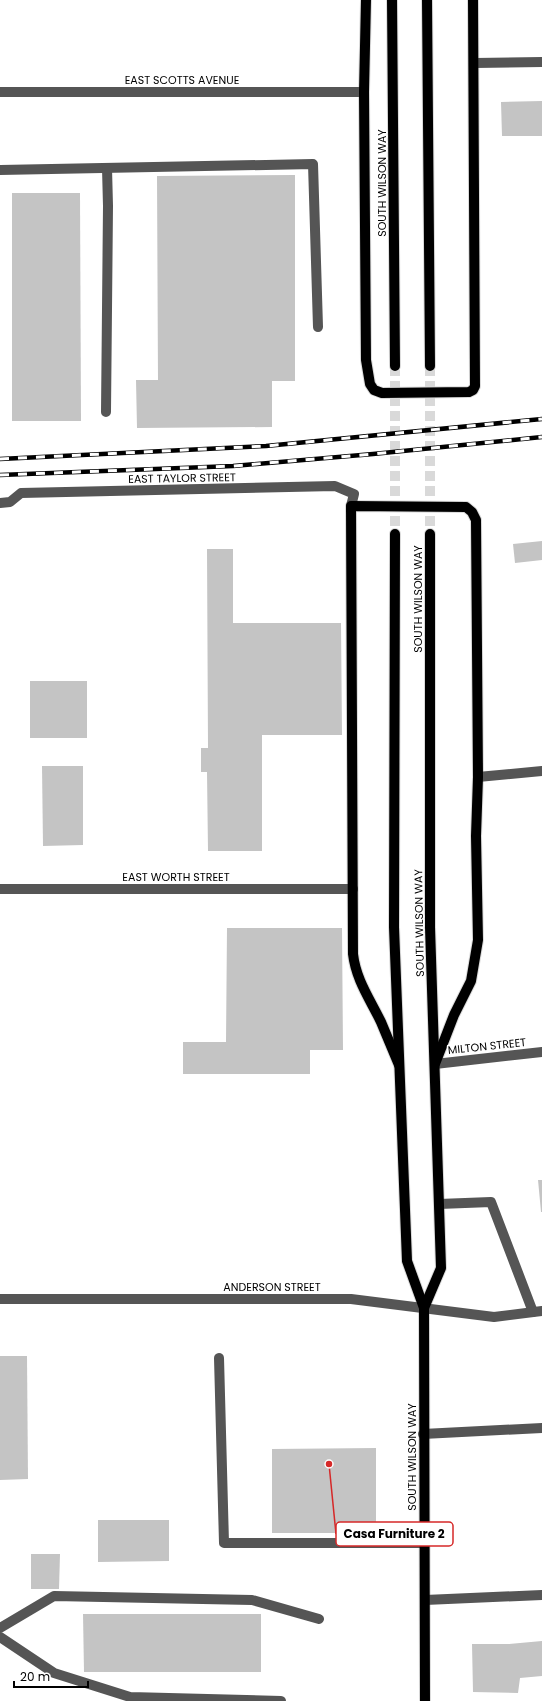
<svg xmlns="http://www.w3.org/2000/svg" width="542" height="1701" font-family="Poppins,sans-serif">
<style>
.building{fill:#c4c4c4}
.lines{fill:none;stroke-linecap:round;stroke-linejoin:round}
.major-tunnel{stroke:#d9d9d9;stroke-width:10;stroke-dasharray:10 5;stroke-linecap:butt}
.major-casing{stroke:#dbdbdb;stroke-width:12}
.minor{stroke:#555;stroke-width:10}
.major{stroke:#000;stroke-width:10}
.rail-casing{stroke:#000;stroke-width:4.5}
.rail{stroke:#fff;stroke-width:3;stroke-dasharray:9;stroke-linecap:butt}
.labels{text-anchor:middle;stroke-width:3;stroke-linejoin:round;paint-order:stroke}
.street-label{font-size:11px;fill:#000;stroke:#fff}
.leader{fill:none;stroke:#d62828;stroke-width:1.5}
.callout-dot{fill:#d62828;stroke:#fff;stroke-width:1.5}
.callout{fill:#fff;stroke:#d62828;stroke-width:1.5}
.callout-label{font-size:12px;text-anchor:middle;font-weight:bold;fill:#000}
</style>
<rect width="100%" height="100%" fill="#fff"/>
<g class="building">
<path d="M542,101v35h-40l-1,-34z"/>
<path d="M295,175v206h-23v46l-135,1 -1,-48h22l-1,-204z"/>
<path d="M12,193h68l1,228h-69z"/>
<path d="M542,541v19l-27,3 -2,-19z"/>
<path d="M207,549h26v74h108l1,112h-80v116h-54l-1,-79h-6v-24h7z"/>
<rect x="30" y="681" width="57" height="57"/>
<path d="M42,766h41v79l-40,1z"/>
<path d="M227,928h115l1,122h-33v24h-127v-32h43z"/>
<path d="M538,1180h4v32h-1z"/>
<path d="M0,1356h27l1,123 -28,1z"/>
<path d="M376,1448v85h-104v-84z"/>
<path d="M98,1520h71v41l-71,1z"/>
<path d="M31,1554h29l-1,35h-28z"/>
<path d="M83,1614h178v58h-177z"/>
<path d="M542,1641v35l-22,2 -2,15 -45,-1 -1,-48h37z"/>
</g>
<g class="lines">
<g class="major-tunnel">
<path d="M395,366v168"/>
<path d="M430,366v168"/>
</g>
<defs>
<g id="major">
<path d="M366,0l-2,92 2,268 4,24 4,6 8,3 87,-1 4,-2 2,-4 -2,-386"/>
<path d="M392,0l3,366"/>
<path d="M427,0l3,366"/>
<path d="M395,534l-1,393 13,334 17,47 1,393"/>
<path d="M399,1065c-6,-14 -12,-29 -18,-43 -11,-23 -25,-42 -28,-68l-2,-448 115,1 6,5 4,8 2,257 -2,59 2,104 -7,41 -17,34 -19,49"/>
<path d="M424,1308l17,-40 -11,-341v-393"/>
</g>
</defs>
<use href="#major" class="major-casing"/>
<g class="minor">
<path d="M475,63l67,-1"/>
<path d="M0,92h364"/>
<path d="M0,170l313,-6 5,163"/>
<path d="M106,412l2,-206 -1,-38"/>
<path d="M0,503l10,-1 11,-9 314,-7 19,8 -3,12"/>
<path d="M478,777l64,-6"/>
<path d="M0,889h353"/>
<path d="M435,1064l107,-12"/>
<path d="M439,1204l52,-2 42,110"/>
<path d="M0,1299h351l143,18 48,-6"/>
<path d="M219,1358l5,185h201"/>
<path d="M423,1434l119,-6"/>
<path d="M425,1600l117,-5"/>
<path d="M0,1628l54,-32 198,4 67,19"/>
<path d="M0,1637l54,36 76,24 151,4"/>
</g>
<use href="#major" class="major"/>
<defs>
<g id="rail">
<path d="M0,459l266,-13 276,-27"/>
<path d="M0,475l233,-9 140,-12 169,-17"/>
</g>
</defs>
<use href="#rail" class="rail-casing"/>
<use href="#rail" class="rail"/>
</g>
<g class="labels">
<g class="street-label">
<text x="182" y="84">EAST SCOTTS AVENUE</text>
<text transform="translate(382 183) rotate(-90)" y="4">SOUTH WILSON WAY</text>
<text transform="translate(182 478) rotate(-1)" y="4">EAST TAYLOR STREET</text>
<text transform="translate(418 599) rotate(-90)" y="4">SOUTH WILSON WAY</text>
<text x="176" y="881">EAST WORTH STREET</text>
<text transform="translate(419 923) rotate(-91)" y="4">SOUTH WILSON WAY</text>
<text transform="translate(487 1046) rotate(-6)" y="4">MILTON STREET</text>
<text x="272" y="1291">ANDERSON STREET</text>
<text transform="translate(412 1457) rotate(-90)" y="4">SOUTH WILSON WAY</text>
</g>
</g>
<path class="leader" d="M329 1464L336 1534"/>
<circle class="callout-dot" cx="329" cy="1464" r="4"/>
<rect class="callout" x="336" y="1522" width="117" height="24" rx="4"/>
<g class="callout-label">
<text x="394" y="1538">Casa Furniture 2</text>
</g>
<path d="M14 1681v6h74v-6" fill="none" stroke="#000000" stroke-width="2"/>
<text x="20" y="1681" font-size="12" fill="#000000" stroke="#ffffff" stroke-width="3" paint-order="stroke">20 m</text>
</svg>
